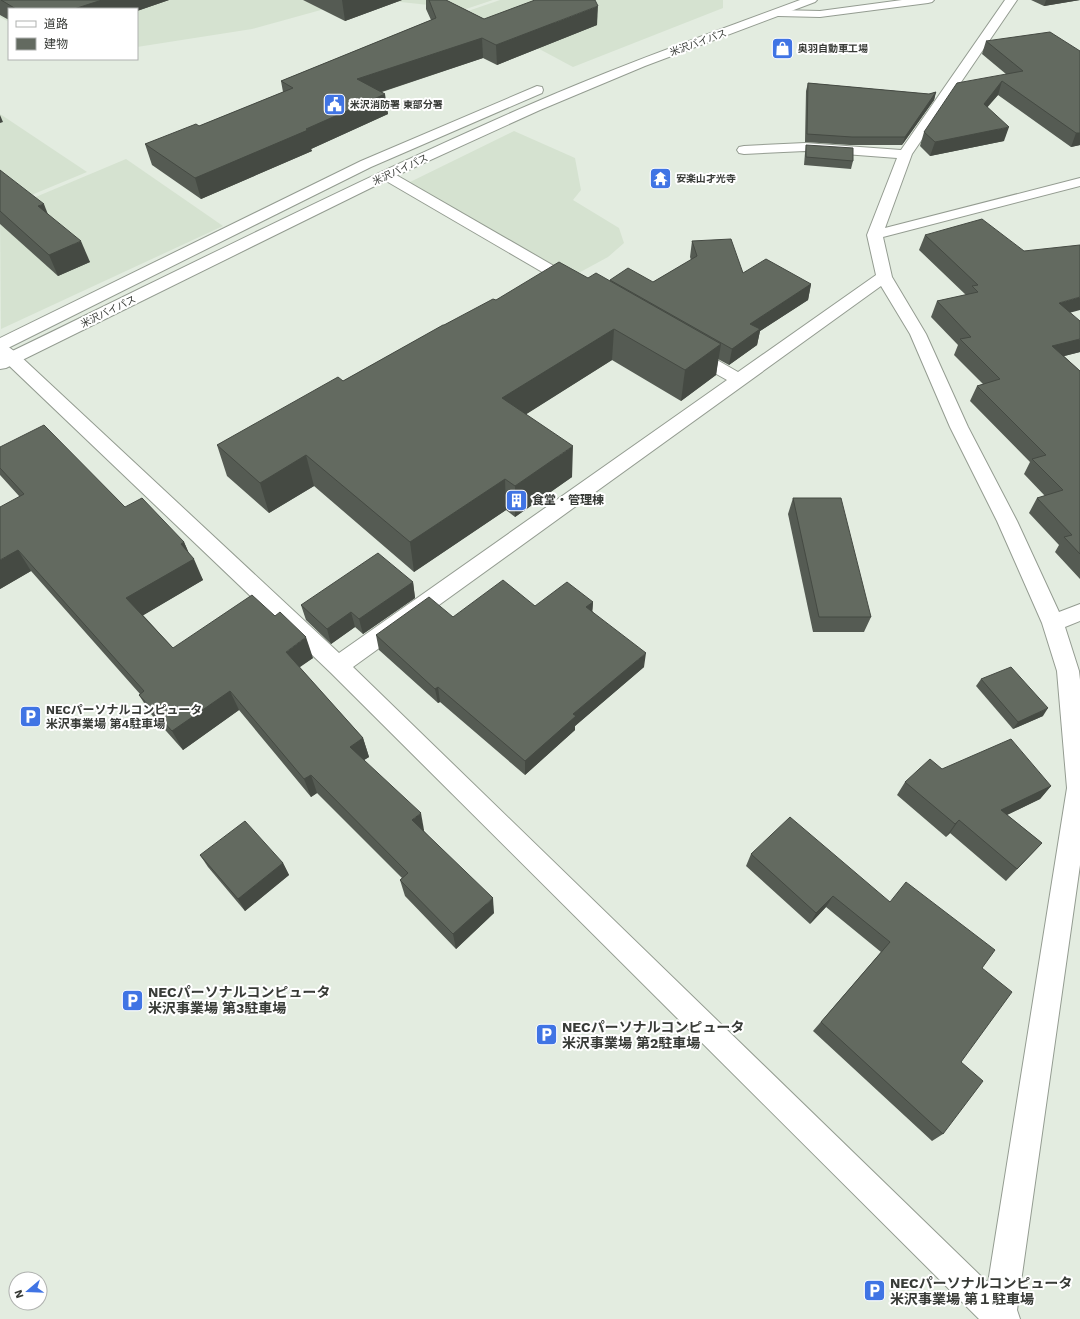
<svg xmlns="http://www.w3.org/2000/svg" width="1080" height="1319" font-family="'Work Sans','Noto Sans JP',sans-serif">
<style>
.built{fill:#d5e2d0}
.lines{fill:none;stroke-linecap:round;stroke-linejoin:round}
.minor-casing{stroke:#949c91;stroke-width:2}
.highway-casing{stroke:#949c91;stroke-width:2}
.minor{fill:#fff;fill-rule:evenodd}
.highway{fill:#fff;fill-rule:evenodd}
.wall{fill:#555b53}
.shaded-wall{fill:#454a43}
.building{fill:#636a60;stroke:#454a43}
.labels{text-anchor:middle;stroke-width:4;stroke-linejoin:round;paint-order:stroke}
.far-street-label{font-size:10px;fill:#383b37;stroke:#fff}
.far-poi-label{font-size:10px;font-weight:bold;fill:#383b37;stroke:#fff;text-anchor:start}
.poi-label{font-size:12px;font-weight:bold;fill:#383b37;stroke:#fff;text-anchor:start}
.near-poi-label{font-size:14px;font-weight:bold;fill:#383b37;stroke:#fff;text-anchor:start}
</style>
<rect width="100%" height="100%" fill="#e3ece0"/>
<g class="built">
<path d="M22,0h335l-105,29 -115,18v-38h-128v13l-9,-5v-10z"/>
<path d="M382,0h111l-27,9z"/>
<path d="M500,0h223v8l-150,59 -105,-56z"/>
<path d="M0,114l87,58 -87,36z"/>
<path d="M514,131l61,27 6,32 -8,10 46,28 5,15 -16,14 -35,19 -165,-93z"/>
<path d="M126,159l97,67 -222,103 -1,-117z"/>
</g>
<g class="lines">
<defs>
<g id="minor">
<path d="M902,0h32l-2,2 -4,1 -108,14 -42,-1 -4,-1 -2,-2 2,-2 4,-1 42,1z"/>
<path d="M1005,0h12l-105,154 -27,74 195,-50v8l-197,51 9,40 34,57 42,93 49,94 42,91 21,-8v17l-15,6 14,44 1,9v185l-63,445 3,9h-41l-649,-647 -330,-315v-13l6,1 12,9 321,299 388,-273 -41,-23 -3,-4 3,-4 6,-1 6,1 40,23 138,-97 -9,-40 30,-77 -92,-7 -61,3 -5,-1 -2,-3 2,-3 5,-1 61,-3 96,7zM881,286l29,48 40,93 47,94 45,102 15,48 10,117 -79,495 -635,-616z"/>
<path d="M386,171l5,1 189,109 2,3 -2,3 -6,2 -6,-2 -187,-109 -2,-3 2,-3z"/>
</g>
<g id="highway">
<path d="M800,0h17l-2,2 -170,64 -105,44 -149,68 -385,190 -6,1v-12c176,-85 350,-174 529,-252 89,-39 180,-71 271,-105z"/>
<path d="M537,86l5,1 1,3 -1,3 -171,74 -365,182 -6,1v-12l361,-177z"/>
</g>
</defs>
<use href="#minor" class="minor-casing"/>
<use href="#highway" class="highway-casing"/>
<use href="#minor" class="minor"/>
<use href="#highway" class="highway"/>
</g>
<g class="wall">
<path d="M0,0h169l-32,11v-2h-128v11l-9,-5z"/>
<path d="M303,0h99l-57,21z"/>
<path d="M426,0h20l38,19 113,6 -100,40 -14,-7 -101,34 6,22 -77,35 1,2 -111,48 -49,-34 -7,-21 54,-18 84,-34 -2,-11 150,-61 -5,-11z"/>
<path d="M1031,0h49l-36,6z"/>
<path d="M986,41l94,10v94l-9,2 -73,-52 -11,12 17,34 -74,15 -10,-10 4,-14 82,-58 -24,-20z"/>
<path d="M808,83l121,11 7,-2 -2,8 -32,45h-52l-45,-3 1,-51z"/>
<path d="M806,145l47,16 -2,8 -47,-4 1,-12z"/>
<path d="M0,170l48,44 42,48 -32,14 -58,-52z"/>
<path d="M925,235l146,78 9,39 -16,4 16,15v208l-25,-27 4,-7 -30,-32 8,-15 8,-2 -21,-22 6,-12 -60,-61 7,-15 6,-2 -29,-29 4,-10 -27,-28 6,-16 29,-6 -47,-45z"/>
<path d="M692,241l51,32 68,11 -3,16 -48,31 -3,14 -28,20 -11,-6 -2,16 -35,26 -69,-41 -86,54 46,63 -57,40 -9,-7 -92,62 -100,-86 -45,27 -42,-37 -10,-31 126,-64 101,-56 52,-25 92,-22 22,3v-1l43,2 38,-22 -1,-3z"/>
<path d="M0,447l125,60 59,35 5,12 14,26 -60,35 30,33 140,10 -14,9 64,71 6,19 -5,3 60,70v1l70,82 -38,36 -51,-53 -5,-16 2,-2 -85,-85 -6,4 -72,-87 -56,40 -32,-36 -12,-19 1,-1 -109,-123 -31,18 19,-93 -19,-21z"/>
<path d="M793,498l78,119 -7,15h-51l-25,-118z"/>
<path d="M413,582l2,16 -52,36 -8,-7 -24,17 -25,-24 -5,-15z"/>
<path d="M593,602l-1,9 52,56 -69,59v4l-50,45 -85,-73 -2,1 -59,-53 -3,-15 77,-18 82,-11z"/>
<path d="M981,679l62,37 -30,13 -37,-43z"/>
<path d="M942,769l109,17 -11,13 -33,16 35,28 -36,38 -56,-48 -4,4 -49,-42 8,-13z"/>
<path d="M751,854l139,48 92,66 -21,94 -18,72 -11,7 -119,-110 68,-79 -55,-45 -16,17 -64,-58z"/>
<path d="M200,855l83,8 6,12 -44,36 -37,-44z"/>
</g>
<g class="shaded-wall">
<path d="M102,0h67l-32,11v-2h-63z"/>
<path d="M342,0h60l-57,21z"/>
<path d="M1046,0h34l-36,6z"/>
<path d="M598,6l-1,19 -100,40 -1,-20z"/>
<path d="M482,38l1,20 -124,41 -2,-20z"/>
<path d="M1002,81l-4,14 -19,22 5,-13z"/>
<path d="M936,92l-2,8 -32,45 3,-8z"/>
<path d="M385,94l3,20 -77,35 1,2 -111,48 -6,-21z"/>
<path d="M0,115l3,7 -3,1z"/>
<path d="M1009,127l-5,14 -74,15 5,-14z"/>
<path d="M1076,133h4v12l-9,2z"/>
<path d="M44,204l8,21 -14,-19z"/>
<path d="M81,241l9,21 -32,14 -9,-21z"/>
<path d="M811,284l-3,16 -48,31 -3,14 -28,20 3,-16 18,-25z"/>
<path d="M1080,297v13l-29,8 8,-15z"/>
<path d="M614,329l-2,31 -109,69 -1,-31z"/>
<path d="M1080,339v13l-35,9 7,-15z"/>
<path d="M721,344l-5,31 -35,26 4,-31z"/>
<path d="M573,446l-1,31 -57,40v-31z"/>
<path d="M306,455l8,31 -45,27 -9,-30z"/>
<path d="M505,479l1,31 -92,62 -4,-30z"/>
<path d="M184,542l8,18 2,-1 9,21 -66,39 -11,-21 55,-54z"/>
<path d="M18,550l13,21 -31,18v-29z"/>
<path d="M413,582l2,16 -52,36 -4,-15z"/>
<path d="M593,602l-1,15 -6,-10z"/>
<path d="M351,612l4,15 -24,17 -4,-15z"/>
<path d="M306,637l7,21 -20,14 -7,-20z"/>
<path d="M646,653l-2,14 -69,59v4l-50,45v-14l48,-47z"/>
<path d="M438,687l2,15 -2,1 -3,-14z"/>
<path d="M230,691l9,19 -56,40 -11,-19z"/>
<path d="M1048,708l-5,8 -30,13 5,-7z"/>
<path d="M363,738l6,19 -13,8 -6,-18z"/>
<path d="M311,775l6,18 -6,4 -7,-18z"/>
<path d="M1051,786l-11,13 -50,24 11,-13z"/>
<path d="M421,813l3,17 -8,8 -4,-18z"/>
<path d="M959,820l-9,13 -4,4 9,-13z"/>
<path d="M283,863l6,12 -44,36 -7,-12z"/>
<path d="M833,896l-7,11 -16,17 6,-11z"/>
<path d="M493,898l1,15 -38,36 -3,-15z"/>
</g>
<g class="building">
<path d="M1,0h101l-28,9h-58z"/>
<path d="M429,0h17l38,19 51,-19h60l3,6 -102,39 -14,-7 -125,41 28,15 -79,35 2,1 -113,48 -50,-34 51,-20 3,2 94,-38 -12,-7 155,-63z"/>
<path d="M1050,32l30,19v82h-4l-74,-52 -18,23 25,23 -74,15 -11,-10 33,-49 66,-12 -37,-30z"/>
<path d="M808,83l121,11 7,-2 -31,45h-53l-45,-3z"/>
<path d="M806,145l47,3v13l-47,-4z"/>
<path d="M0,170l44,34 -6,2 43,35 -32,14 -49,-44z"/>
<path d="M982,219l42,32 56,-6v52l-21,6 21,18v18l-28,7 28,25v183l-16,-17 8,-2 -35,-37 26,-8 -31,-31 14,-4 -69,-69 23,-7 -40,-40 11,-2 -34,-36 41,-9 -6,-6 6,-1 -53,-50z"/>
<path d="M731,239l12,34 23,-14 45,25 -61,40 10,5 -28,20 -122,-69 18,-12 25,14 44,-26 -5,-15z"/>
<path d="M559,262l29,16 8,-5 125,71 -36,26 -71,-41 -112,69 71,48 -58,40 -10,-7 -95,63 -104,-87 -46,28 -43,-38 121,-68 5,4 100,-56h1l49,-26 3,1z"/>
<path d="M44,425l81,82 17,-9 42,44 -3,2 13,15 -68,39 47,50 79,-53 23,21 5,-4 26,25 -20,15 77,86 -13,9 71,66 -9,7 81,78 -40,36 -53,-54 8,-7 -97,-98 -7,4 -74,-88 -58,40 -33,-36 5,-4 -126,-141 -18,10v-53l24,-13 -24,-26v-21z"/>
<path d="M793,498h48l30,119h-52z"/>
<path d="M378,553l35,29 -54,37 -8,-7 -24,17 -26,-24z"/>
<path d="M503,580l32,26 32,-24 26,20 -7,5 60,46 -73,61 3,2 -51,45 -87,-74 -3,2 -59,-54 53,-38 24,20z"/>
<path d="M1011,667l37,41 -30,14 -37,-43z"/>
<path d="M1011,739l40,47 -50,24 41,33 -25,26 -58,-49 -4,4 -50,-42 25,-23 12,10z"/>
<path d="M790,817l100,85 16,-20 89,68 -13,18 30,24 -51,70 22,19 -40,53 -122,-112 69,-80 -57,-46 -17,17 -65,-59z"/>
<path d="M245,821l38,42 -45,36 -38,-44z"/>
</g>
<defs>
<symbol id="shop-square" viewBox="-11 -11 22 22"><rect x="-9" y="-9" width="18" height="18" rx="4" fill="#4074e4" stroke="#fff"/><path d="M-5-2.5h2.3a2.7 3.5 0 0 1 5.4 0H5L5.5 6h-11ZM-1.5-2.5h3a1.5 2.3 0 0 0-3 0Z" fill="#fff"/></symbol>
<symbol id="civic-square" viewBox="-11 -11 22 22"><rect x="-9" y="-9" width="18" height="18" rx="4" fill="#4074e4" stroke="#fff"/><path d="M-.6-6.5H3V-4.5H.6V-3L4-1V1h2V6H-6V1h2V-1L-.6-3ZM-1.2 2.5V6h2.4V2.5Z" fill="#fff"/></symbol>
<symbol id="temple-square" viewBox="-11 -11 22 22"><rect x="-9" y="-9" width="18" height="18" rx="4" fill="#4074e4" stroke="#fff"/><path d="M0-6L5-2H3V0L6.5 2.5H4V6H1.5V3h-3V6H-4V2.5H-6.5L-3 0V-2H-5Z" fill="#fff"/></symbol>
<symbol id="building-square" viewBox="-11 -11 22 22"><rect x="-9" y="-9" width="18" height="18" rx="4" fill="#4074e4" stroke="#fff"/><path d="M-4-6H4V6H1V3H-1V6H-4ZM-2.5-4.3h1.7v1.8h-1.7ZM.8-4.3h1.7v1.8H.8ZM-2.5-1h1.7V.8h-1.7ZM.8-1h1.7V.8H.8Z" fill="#fff"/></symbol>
<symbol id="parking-square" viewBox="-11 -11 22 22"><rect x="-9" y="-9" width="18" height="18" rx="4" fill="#4074e4" stroke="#fff"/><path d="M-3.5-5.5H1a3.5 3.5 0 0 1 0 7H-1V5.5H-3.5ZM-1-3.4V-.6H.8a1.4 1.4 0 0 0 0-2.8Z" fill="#fff"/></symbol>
</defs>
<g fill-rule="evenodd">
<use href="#shop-square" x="770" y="36" width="25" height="25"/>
<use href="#civic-square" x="322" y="92" width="25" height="25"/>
<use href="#temple-square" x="648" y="166" width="25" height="25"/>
<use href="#building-square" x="504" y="488" width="25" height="25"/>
<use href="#parking-square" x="18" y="704" width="25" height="25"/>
<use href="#parking-square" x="120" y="988" width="25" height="25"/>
<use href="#parking-square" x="534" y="1022" width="25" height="25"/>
<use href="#parking-square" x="862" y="1278" width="25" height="25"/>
</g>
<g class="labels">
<g class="far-street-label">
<text transform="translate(698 42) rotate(-20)" y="4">米沢バイパス</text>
<text transform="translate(400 169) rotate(-25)" y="4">米沢バイパス</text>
<text transform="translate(108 311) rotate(-26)" y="4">米沢バイパス</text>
</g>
<g class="far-poi-label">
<text x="798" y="52">奥羽自動車工場</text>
<text x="350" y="108">米沢消防署 東部分署</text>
<text x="676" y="182">安楽山才光寺</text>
</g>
<g class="poi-label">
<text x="532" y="504">食堂・管理棟</text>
<text x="46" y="714">NECパーソナルコンピュータ<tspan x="46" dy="14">米沢事業場 第4駐車場</tspan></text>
</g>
<g class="near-poi-label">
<text x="148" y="997">NECパーソナルコンピュータ<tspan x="148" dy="16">米沢事業場 第3駐車場</tspan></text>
<text x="562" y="1032">NECパーソナルコンピュータ<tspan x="562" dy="16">米沢事業場 第2駐車場</tspan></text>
<text x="890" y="1288">NECパーソナルコンピュータ<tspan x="890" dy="16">米沢事業場 第１駐車場</tspan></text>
</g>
</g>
<rect x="8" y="8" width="130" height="52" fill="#ffffff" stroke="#afb1af"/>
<rect x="16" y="21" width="20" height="6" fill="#ffffff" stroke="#afb1af"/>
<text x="44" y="28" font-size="12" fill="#383b37">道路</text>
<rect x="16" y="38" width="20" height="12" fill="#636a60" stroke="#afb1af"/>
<text x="44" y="48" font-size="12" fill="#383b37">建物</text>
<g transform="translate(28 1291) rotate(251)"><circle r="19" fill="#ffffff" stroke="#afb1af"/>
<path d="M0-3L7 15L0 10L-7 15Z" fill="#4074e4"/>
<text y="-6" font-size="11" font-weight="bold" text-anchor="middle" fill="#383b37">N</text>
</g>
</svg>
